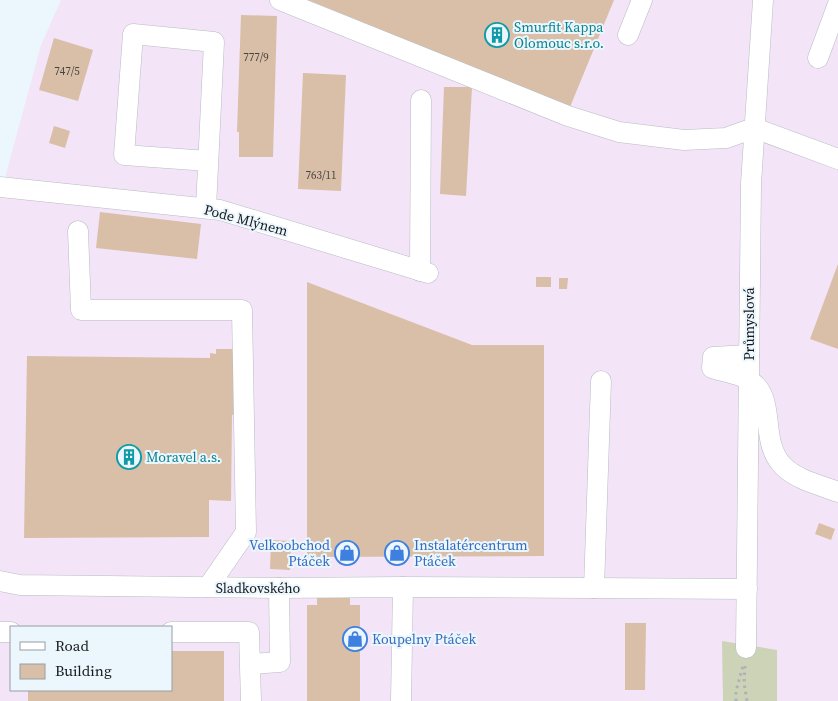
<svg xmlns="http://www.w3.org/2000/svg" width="838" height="701" font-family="'Source Serif 4',serif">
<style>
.industrial{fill:#f4e4f7;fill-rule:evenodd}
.green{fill:#cdd3b6}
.building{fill:#d9bfa7}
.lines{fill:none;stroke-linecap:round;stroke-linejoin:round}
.minor-casing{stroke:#b4bdc4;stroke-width:21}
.path{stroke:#abb3b9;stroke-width:3;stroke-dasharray:2.5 4;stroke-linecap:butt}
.minor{stroke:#fff;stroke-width:20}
.labels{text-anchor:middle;stroke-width:4;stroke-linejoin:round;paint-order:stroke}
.number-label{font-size:11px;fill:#47433f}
.culture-label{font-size:14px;fill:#0d838f;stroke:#ecf6fd;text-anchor:start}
.street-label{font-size:14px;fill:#161a1c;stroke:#ecf6fd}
.shop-label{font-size:14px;fill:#366cbe;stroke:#ecf6fd;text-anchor:start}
</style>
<rect width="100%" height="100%" fill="#ecf6fd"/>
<path class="industrial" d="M61,0h777v701h-61v-51l-52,51h-725v-505l41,-151zM11,627h160v63h-160z"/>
<path class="green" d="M722,641l55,9v51h-54z"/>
<g class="building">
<path d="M308,0h306l-44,107z"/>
<path d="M241,15l36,1 -4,141h-34v-25h-2z"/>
<path d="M54,38l39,12 -15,51 -39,-11z"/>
<path d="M303,73l43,2 -5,116 -43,-2z"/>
<path d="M444,87h28l-6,109 -26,-2z"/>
<path d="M54,126l16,5 -5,17 -16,-5z"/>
<path d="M100,212l101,12 -4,35 -101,-11z"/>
<path d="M838,264v85l-28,-10z"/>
<rect x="536" y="277" width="15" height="10"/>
<path d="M559,278h9l-1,11h-8z"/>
<path d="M307,282l165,63h72v211l-237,1z"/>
<path d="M216,349h20l-1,65 -3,1 -1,86 -22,-1v37l-185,1 3,-182 183,2v-5l6,1z"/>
<path d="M819,523l16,6 -4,11 -16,-6z"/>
<path d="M271,540l20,1 -1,29 -20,-1z"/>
<path d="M317,597h33v8h10v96h-53v-96h10z"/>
<path d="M625,623h21l-1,67h-20z"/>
<path d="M171,651h53v50h-196v-11h143z"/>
</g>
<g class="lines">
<defs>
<g id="minor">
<path d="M280,0l288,116 51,16 65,8 42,-2 28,-10 84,31"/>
<path d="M628,35l14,-35"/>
<path d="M818,58l20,-54"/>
<path d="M0,187l220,23 208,63"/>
<path d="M206,208l8,-166 -81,-8 -9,121 84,6"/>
<path d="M78,231l3,79h161l4,222 -38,55"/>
<path d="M420,271l1,-171"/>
<path d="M749,355l-36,2 -1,11c12,4 27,6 37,12 29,18 9,60 34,86 14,14 37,19 55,26"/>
<path d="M0,581l20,4 259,3 124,-1 -2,114"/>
<path d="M403,587l344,2"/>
<path d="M594,588l7,-207"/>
<path d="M0,632h11"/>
<path d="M171,632h78l2,69"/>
<path d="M746,648l5,-464 12,-184"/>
<path d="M251,664l29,-2 -1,-74"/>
</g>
</defs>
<use href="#minor" class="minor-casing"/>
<g class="path">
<path d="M745,666l-1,17 3,18"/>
<path d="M736,701v-10l7,-25"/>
</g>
<use href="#minor" class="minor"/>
</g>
<defs>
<symbol id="building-ring" viewBox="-11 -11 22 22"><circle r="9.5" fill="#ecf6fd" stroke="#0f9aa8" stroke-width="1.5"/><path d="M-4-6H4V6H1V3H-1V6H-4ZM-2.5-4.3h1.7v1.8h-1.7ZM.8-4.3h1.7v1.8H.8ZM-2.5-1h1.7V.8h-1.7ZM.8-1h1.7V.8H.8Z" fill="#0f9aa8"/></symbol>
<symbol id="shop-ring" viewBox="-11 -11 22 22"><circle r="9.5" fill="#ecf6fd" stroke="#3f7fe0" stroke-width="1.5"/><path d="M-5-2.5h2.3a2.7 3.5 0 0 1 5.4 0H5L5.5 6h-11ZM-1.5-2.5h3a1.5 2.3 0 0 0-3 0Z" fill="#3f7fe0"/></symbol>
</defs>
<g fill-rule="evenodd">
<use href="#building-ring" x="483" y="21" width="28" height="28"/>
<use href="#building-ring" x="115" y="443" width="28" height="28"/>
<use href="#shop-ring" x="333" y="539" width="28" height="28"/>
<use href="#shop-ring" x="383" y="539" width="28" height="28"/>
<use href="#shop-ring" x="341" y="625" width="28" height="28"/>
</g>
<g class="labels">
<g class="number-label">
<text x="256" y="61">777/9</text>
<text x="67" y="75">747/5</text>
<text x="321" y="179">763/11</text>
</g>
<g class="culture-label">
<text x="514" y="32">Smurfit Kappa<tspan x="514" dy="16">Olomouc s.r.o.</tspan></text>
<text x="146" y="462">Moravel a.s.</text>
</g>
<g class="street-label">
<text transform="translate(246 220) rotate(15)" y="5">Pode Mlýnem</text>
<text transform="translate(749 324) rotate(-90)" y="5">Průmyslová</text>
<text x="258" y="593">Sladkovského</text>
</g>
<g class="shop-label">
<text x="330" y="550" text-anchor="end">Velkoobchod<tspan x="330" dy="16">Ptáček</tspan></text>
<text x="414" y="550">Instalatércentrum<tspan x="414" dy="16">Ptáček</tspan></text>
<text x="372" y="644">Koupelny Ptáček</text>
</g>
</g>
<rect x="10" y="626" width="162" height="65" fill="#ecf6fd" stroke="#969ea3"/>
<rect x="20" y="642" width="25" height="8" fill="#ffffff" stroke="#969ea3"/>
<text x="55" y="651" font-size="15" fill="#161a1c">Road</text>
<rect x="20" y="664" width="25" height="15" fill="#d9bfa7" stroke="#969ea3"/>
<text x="55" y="676" font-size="15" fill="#161a1c">Building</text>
</svg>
